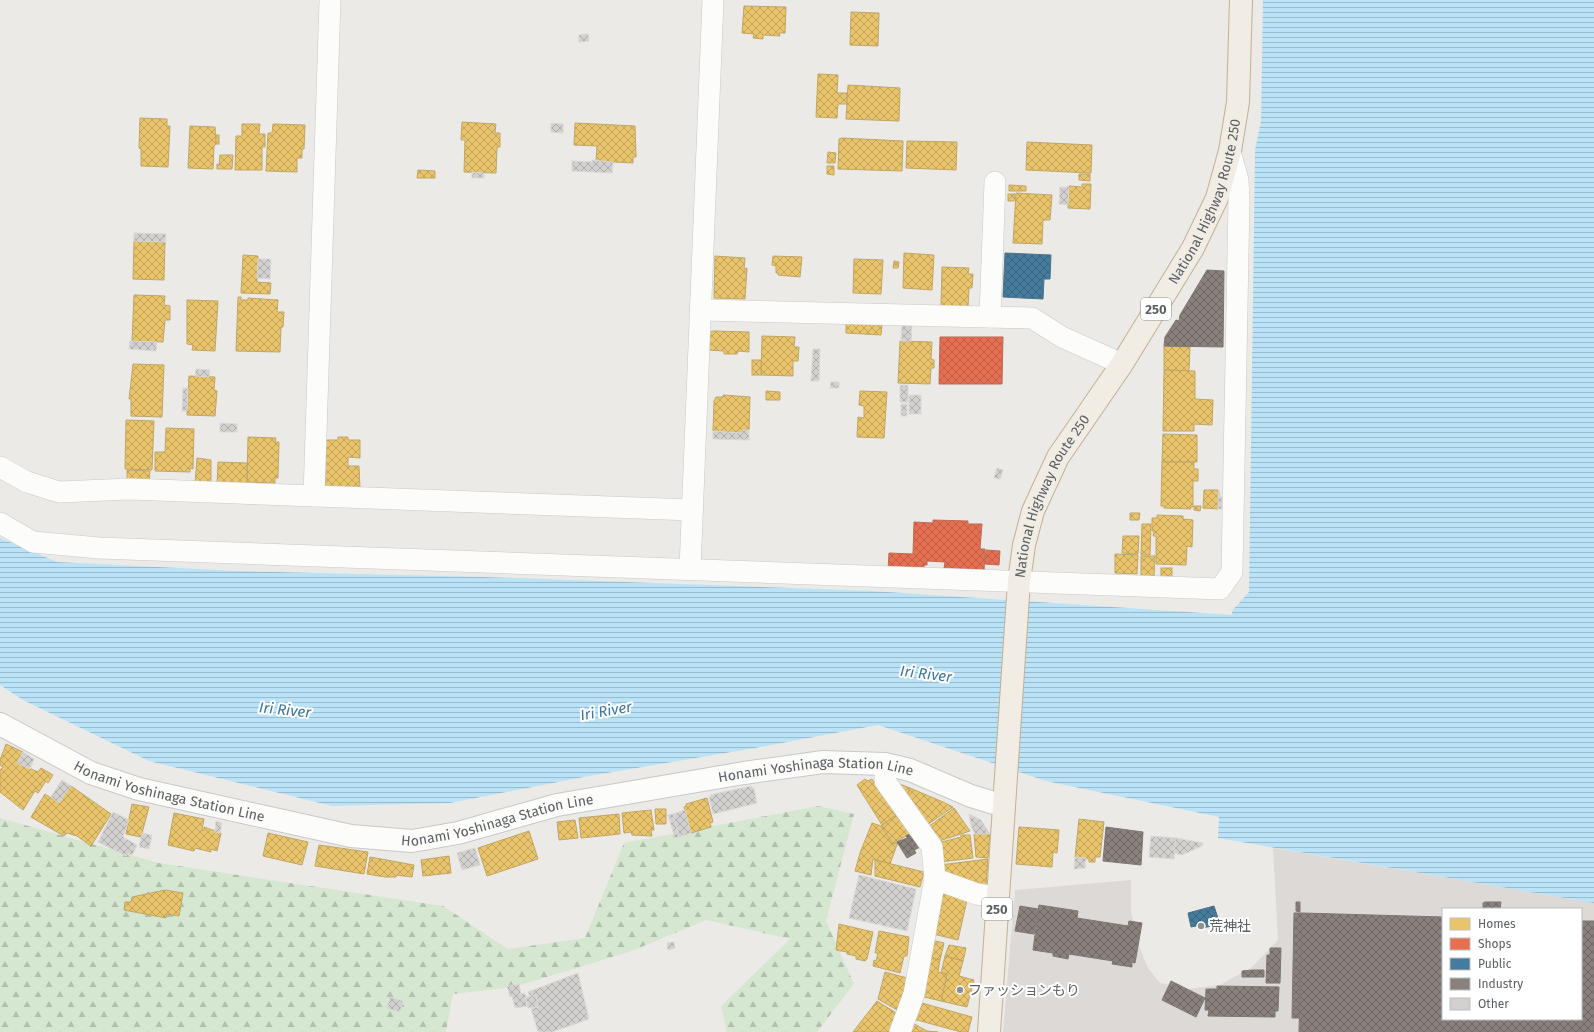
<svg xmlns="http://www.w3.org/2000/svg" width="1594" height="1032" font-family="'Fira Sans','Noto Sans JP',sans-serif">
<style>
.industrial{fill:#dcd9d6;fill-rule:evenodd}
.forest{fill:url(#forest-firs)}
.water{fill:url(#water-rules)}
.homes{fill:url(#homes-cross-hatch);stroke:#bfa668}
.shops{fill:url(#shops-cross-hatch);stroke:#bd6a57}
.public{fill:url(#public-cross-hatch);stroke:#4c738c}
.industry{fill:url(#industry-cross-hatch);stroke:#7c7775}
.building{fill:url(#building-cross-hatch);stroke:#dbd9d6}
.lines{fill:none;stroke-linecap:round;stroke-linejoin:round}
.minor-casing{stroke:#c8c9c8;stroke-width:22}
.secondary-casing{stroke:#c8c8c8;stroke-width:24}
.trunk-casing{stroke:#c3af94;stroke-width:24}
.minor{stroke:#fcfcfb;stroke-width:21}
.secondary{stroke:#fcfcfb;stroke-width:22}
.trunk{stroke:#f1ece4;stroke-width:22}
.poi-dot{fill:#8e9092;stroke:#fff;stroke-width:1.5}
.labels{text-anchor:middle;stroke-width:4;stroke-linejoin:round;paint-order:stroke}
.shield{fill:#fff;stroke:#8d9092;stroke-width:1}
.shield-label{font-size:13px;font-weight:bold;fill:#5c6064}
.street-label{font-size:14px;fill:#5c6064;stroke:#fff}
.poi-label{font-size:14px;fill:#5c6064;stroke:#fff;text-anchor:start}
.water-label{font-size:15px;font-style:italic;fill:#3b779e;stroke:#fff}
</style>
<defs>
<pattern id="forest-firs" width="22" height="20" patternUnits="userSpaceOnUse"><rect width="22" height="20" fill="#d6e7d1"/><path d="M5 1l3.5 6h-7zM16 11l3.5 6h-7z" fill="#b1bfad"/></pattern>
<pattern id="water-rules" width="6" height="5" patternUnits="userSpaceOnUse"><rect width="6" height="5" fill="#bae3f7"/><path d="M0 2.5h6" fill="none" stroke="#9abbcc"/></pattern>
<pattern id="homes-cross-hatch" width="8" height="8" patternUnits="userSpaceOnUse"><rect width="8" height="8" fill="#e9c46a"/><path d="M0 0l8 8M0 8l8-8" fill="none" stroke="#c0a35b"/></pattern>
<pattern id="shops-cross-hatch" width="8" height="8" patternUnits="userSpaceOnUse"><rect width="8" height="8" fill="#e76f51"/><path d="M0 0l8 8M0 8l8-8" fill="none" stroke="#be5f47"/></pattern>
<pattern id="public-cross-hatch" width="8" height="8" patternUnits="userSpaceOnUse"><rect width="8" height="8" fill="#457b9d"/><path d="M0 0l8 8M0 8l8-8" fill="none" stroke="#3b647d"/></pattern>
<pattern id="industry-cross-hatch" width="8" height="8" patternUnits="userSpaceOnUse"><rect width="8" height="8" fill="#8a817c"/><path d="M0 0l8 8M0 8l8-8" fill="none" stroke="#6e6864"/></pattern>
<pattern id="building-cross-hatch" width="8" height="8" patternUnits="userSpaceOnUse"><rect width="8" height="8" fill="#d3d1cf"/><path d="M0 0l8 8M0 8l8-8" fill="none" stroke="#aeadac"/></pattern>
</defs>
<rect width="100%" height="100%" fill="#eceae6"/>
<path class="industrial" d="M1273,848l321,55v129h-591l12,-142 116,-10v32l8,34 9,22 12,15 28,6 32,-4 32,-18 26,-27zM1443,909h138v110h-138z"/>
<path class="forest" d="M818,806l36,8 -28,107 28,63 -37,48h-90l-6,-26 69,-67 -84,-19 -77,32 -115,35 -61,7 -7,38h-446v-214l159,45 284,43 65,43 77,-11 39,-95z"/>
<path class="water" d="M1263,0h331v903l-376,-65 1,-21 -173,-36 -168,-56 -123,23 -166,28 -139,27 -118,3 -183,-45 -126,-61 -23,-15v-147l57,24 181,9 246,6 389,14 359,24v-4l17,-19 6,-442 6,-29z"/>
<g class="homes">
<path d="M744,6l42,1 -1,26h-6l1,3 -17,-1v4l-10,-1 1,-4 -12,-1z"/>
<path d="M851,12l28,1 -1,33 -28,-1z"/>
<path d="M818,74l20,1 -1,18h10v11h-9l-1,14 -21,-1z"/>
<path d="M848,85l52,3 -1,33 -53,-2z"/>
<path d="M140,118l27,1v7h3l-2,41 -27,-1v-17l-2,-1z"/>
<path d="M462,122l34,2 -1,9h5v14h-3l-1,26 -32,-1 1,-32h-4z"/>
<path d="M575,123l60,3 1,31h-3v6l-37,-2 1,-15 -23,-1z"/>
<path d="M242,124h18l-1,10h6v13h-3v23h-27l1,-34h6z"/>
<path d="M273,124l32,1 -1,24h-2v9h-5v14l-31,-1 2,-38h4z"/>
<path d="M190,126l25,1 1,17 -2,2 -1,23 -25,-1z"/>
<rect x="216" y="135" width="3" height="9"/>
<path d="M842,138l61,3 -1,30 -64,-2 1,-30z"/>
<path d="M907,141l50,1 -1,28 -50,-2z"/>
<path d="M1027,142l65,3 -1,28 -65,-3z"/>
<path d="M828,152l8,1 -1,10h-8z"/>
<path d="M220,155h13l-1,14h-15v-5l2,1z"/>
<path d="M827,166h7v9l-7,-1z"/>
<path d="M418,170l17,1v7h-18z"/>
<path d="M1079,174h11v7l-11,-1z"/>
<path d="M1082,184h9l-1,25 -22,-1 1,-22 13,1z"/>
<path d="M1009,185l17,1v5h-17z"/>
<path d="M1016,193l36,2 -2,25h-7l-1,24 -29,-1z"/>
<path d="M1008,194h7l-1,7h-6z"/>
<path d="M134,241l31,1 -1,38 -31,-1z"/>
<path d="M904,253l30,2 -2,35 -29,-2z"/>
<path d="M243,255l15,1 -1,26 14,1 -1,11 -29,-1z"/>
<path d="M715,256l30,2 -1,11 3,-1 -2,31 -31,-1z"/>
<path d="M773,256l29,1 -2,20 -22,-2 1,-2h-3v-7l-4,-1z"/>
<path d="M854,259l29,1 -2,34 -28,-1z"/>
<path d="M894,261l5,1 -1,6h-5z"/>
<path d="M942,267l27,1 -1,6h5l-1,14h-3l-1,19 -27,-1z"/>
<path d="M134,295l31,1 -1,9 6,1v14h-5l-2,22 -31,-1z"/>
<path d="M238,297h3v3h7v-2l30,2 -1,12h7l-1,15h-2l-1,25 -44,-1z"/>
<path d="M187,300l31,1 -3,50 -23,-1 1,-5 -6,-1z"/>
<path d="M846,323l36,2 -1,10 -35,-2z"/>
<path d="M714,331l35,1v20l-11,-1 -1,3h-13v-3l-16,-1v-18z"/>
<path d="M762,336l33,1 -1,10h5l-1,14h-5v15l-32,-1z"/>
<path d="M900,341l32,1 -1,17 3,1v8h-3l-1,16 -32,-1z"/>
<path d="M1164,346l26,1 -1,24 -25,-1z"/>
<rect x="752" y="360" width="9" height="15"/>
<path d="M133,364l31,1 -2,52 -31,-1v-17h-2z"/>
<path d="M1164,370l31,1v28l18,1 -1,25 -18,-1v7h-31z"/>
<path d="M189,376l26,1 -1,13 3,1 -2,25 -28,-1z"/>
<path d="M766,391l14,1v8h-14z"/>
<path d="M860,391l27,1 -3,46 -27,-1 1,-20 6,1v-12l-5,-1z"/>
<path d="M723,395l27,2 -1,33h-7v3l-29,-2 1,-30 2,-4h7z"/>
<path d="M126,420l28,1 -2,49 -27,-1z"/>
<path d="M166,428l28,1 -1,40 -3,-1v4l-35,-1v-19h10z"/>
<path d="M1163,434l34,1v27h-35z"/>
<path d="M248,437l28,1 -1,4h4l-1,36h-3v5l-28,-1z"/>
<path d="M338,437h10v3h12v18l-12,-1v9h11l1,22 -35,-1 1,-47h12z"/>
<path d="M197,458l14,2v25l-16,-1z"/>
<path d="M218,462l29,1v23l-30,-1z"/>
<path d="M1162,462h32v7h4v12h-5v26h-3l1,2 -27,-1v-2h-3z"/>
<path d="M127,470l23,1 -1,11 -22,-1z"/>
<path d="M1204,490h14v19l-15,-1z"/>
<path d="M1194,506h7l-1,5 -6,-1z"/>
<path d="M1130,513h10l-1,7h-9z"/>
<path d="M1157,515l26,1v3l10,1 -1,27 -5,-1 -1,19 -30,-1v-28h-3l1,-5h-2v-13h5z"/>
<path d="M1142,524h9l-1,31h-9z"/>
<path d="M1123,536h16l-1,18 -16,-1z"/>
<path d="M1115,554l23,1 -1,19 -22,-1z"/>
<path d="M1141,556h14l-1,21h-13z"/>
<rect x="1161" y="568" width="11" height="9"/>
<path d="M6,744l17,8 -6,11 21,9 3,-4 12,7 -5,8 -2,-2 -8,12 -3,-2 -12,19 -23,-18v-22l3,-3 -3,-2v-5z"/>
<path d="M865,779l3,2 4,-2 26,35 -16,11 -25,-40z"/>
<path d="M897,783l13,5 -6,14z"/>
<path d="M71,786l40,28 -20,32 -14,-10 -10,-3 -3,3 -33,-19 14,-23 14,9z"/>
<path d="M910,788l33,14 10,5 -29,20 -19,-25z"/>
<path d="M707,798l6,24 -3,1 1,4 -20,6 -7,-26 2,-1v-2z"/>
<path d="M132,804l17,3 -8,30 -15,-3z"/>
<path d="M954,808l16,23 -34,11 -8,-15z"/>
<path d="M655,809h11v15h-10z"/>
<path d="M651,810l3,20h-3l1,6 -20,-1 -1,-3 -7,1 -2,-20z"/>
<path d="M900,812l14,19 -21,13 -13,-17z"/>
<path d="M174,813l30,6 -2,11h2v-3l17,6 -4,18 -6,-2v3l-16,-4 -1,3 -26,-6z"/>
<path d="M619,814l1,20 -39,4 -2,-20z"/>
<path d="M1079,819l25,3 -4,35h-5v5h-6v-3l-14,-2z"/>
<path d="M575,820l3,18 -19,2 -2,-18z"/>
<path d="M872,823l9,3 12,18 5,-2 -8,22 -17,-5 -2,16 -16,-4 5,-18z"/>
<path d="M1019,827l40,3 -2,23 -4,-1 -1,15 -36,-3z"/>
<path d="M529,831l9,28 -51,17 -9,-28z"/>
<path d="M268,833l40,9 -6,23 -39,-9z"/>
<path d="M974,834h16l-2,24 -12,-1z"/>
<path d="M961,835h9l3,23 -33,4 -2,-19 23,-6z"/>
<path d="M319,845l49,7 -4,22 -49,-8z"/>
<path d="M449,856l2,17 -28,3 -2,-16z"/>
<path d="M370,857l44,8 -2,12 -16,-2v2h-11l-18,-3z"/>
<path d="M988,859l-2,26h-15l-29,-13 -2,-7z"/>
<path d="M875,860l49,12 -4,15 -45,-11z"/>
<path d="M165,890l18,3 -4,23 -12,-2 -1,4 -42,-8 1,-8h6l1,-5z"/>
<path d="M936,891l31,9 -9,40 -33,-8z"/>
<path d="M839,924l34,8 -6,27 -2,2 -9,-2v-3l-9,-2v-2l-11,-2z"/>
<path d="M879,931l30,6 -2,19h-3l-4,17 -27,-7 1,-6 2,1 2,-8h-3z"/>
<path d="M927,939l17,4 -4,17 -16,-3z"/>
<path d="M949,945l17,3 -3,13 -18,-5z"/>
<path d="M945,956l18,5 -4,15 15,4 -7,27 -26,-6 6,-27 -6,-1z"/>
<path d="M924,957l16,3 -2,12 9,2 -6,27 -29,-7z"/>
<path d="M885,972l22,6 -8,33 -21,-12z"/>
<path d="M911,1000l61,17 -4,15h-7l-55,-15z"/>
<path d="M877,1001l21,13 -8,18h-37z"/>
<path d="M907,1020l20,11 11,1h-39z"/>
</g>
<g class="shops">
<path d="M940,337h63l-1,47h-63z"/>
<path d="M933,520l35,1v3h14l-2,25h5l-1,23 -40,-4 1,-6 -18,-1v4h-3v3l-14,-1v4l-22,-1 1,-17 24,1 1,-32 19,1z"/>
<path d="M986,550l14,1 -1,14 -14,-1z"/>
</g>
<g class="public">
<path d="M1005,253l46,2 -1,24h-6l-1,20 -40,-2z"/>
<path d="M1214,906l4,12h-2l1,7 -15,3v-3l-11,2 -3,-14z"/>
</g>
<g class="industry">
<path d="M1207,270l17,1 -1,76 -59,-1 1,-9 11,-17 3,1 1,-6z"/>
<path d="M1106,827l37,5 -2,33 -38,-4z"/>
<path d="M914,832l8,14 -8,4 -8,-14z"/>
<path d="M907,838l9,15 -9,5 -10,-16z"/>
<path d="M1296,902h4v10l-4,-1z"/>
<path d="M1485,902h16l-1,7h-17v-6z"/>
<path d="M1039,905l39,6 -1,7 51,8 1,-5 13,2 -7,40 -7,-1 4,2v3l-20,-3 1,-3 -44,-7 -1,5 -15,-3v-3l-20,-3z"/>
<path d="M1020,906l18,3 -4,25 -19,-3z"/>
<path d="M1294,913h8l-3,105h-7z"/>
<path d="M1302,913l141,4v102h138v-98h13v111h-295z"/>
<path d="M1270,948h11l-1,35h-14l1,-28h3z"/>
<path d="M1253,970h11v7h-22v-6z"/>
<path d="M1171,981l34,17 -9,19 -34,-17z"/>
<path d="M1217,986l62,1 -1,24h-3v6l-67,-1 1,-6h-4l1,-21h11z"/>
</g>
<g class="building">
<path d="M588,34l1,7 -10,1v-7z"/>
<path d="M551,123l12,1v9l-12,-1z"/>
<path d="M592,160l21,2 -1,11 -40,-2v-10l20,1z"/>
<path d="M472,172l12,1v5h-12z"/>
<path d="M1060,187h9l-1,18 -9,-1z"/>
<path d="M134,233l32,1 -1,8 -31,-1z"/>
<path d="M258,259h13l-1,20 -13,-1z"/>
<path d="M902,324l10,1 -1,16h-10z"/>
<path d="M130,341l27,1 -1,9 -27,-2z"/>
<path d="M813,349h7l-1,32h-8z"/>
<path d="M196,369l14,1 -1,7 -14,-1z"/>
<path d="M831,382h8v6h-9z"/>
<rect x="900" y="385" width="8" height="17"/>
<path d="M183,388h5l-1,23h-5z"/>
<rect x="909" y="395" width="12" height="19"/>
<rect x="901" y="404" width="6" height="12"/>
<path d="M220,423l17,1v8h-17z"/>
<path d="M742,430h7v10l-36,-1v-8l29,2z"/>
<path d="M997,468l6,2 -3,9 -6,-1z"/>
<path d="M1218,492h2v5h2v12h-4z"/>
<path d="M23,752l11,7 -4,10 -13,-6z"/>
<path d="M62,780l9,6 -12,17 -8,-6z"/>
<path d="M751,786l3,3 3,14 -44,11 -4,-17h2l-1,-2z"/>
<path d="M685,810l6,23 -12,4 -6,-23z"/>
<path d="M113,812l16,8 -6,17 14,8 -5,10 -5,-2 -1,3 -28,-14z"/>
<path d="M673,814l6,23 -4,1 -7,-23z"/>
<path d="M969,814l12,6 9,14h-15l-4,-8z"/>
<path d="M216,821l6,2 -2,10 -5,-1z"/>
<path d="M142,833l10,2 -3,14 -10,-2z"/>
<path d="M1151,836l25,2 -2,21 -25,-2z"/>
<path d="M1176,838l27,5 -1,3 -20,9 -8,-2z"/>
<path d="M475,848l5,17 -18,5 -5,-17z"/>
<path d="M1075,857l11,1 -1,10 -11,1z"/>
<path d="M859,875l57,14 -9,42 -58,-13z"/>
<path d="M674,942l1,6 -7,2 -1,-7z"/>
<path d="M578,973l11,46 -37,13h-14l-7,-24 7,-1 -2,-12 -6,2 -2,-5z"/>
<path d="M519,984l2,10 4,-1 2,13 -12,2 -3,-12 -2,1 -3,-11z"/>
<path d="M536,995l2,12 -10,1 -2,-11z"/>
<path d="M390,997l13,4 -3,11 -13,-4z"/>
</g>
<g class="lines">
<defs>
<g id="minor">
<path d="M701,310l331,8 30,19 60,27"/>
<path d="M990,317l5,-135"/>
<path d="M0,467l27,15 32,10 70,-3 563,21"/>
<path d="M314,496l16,-496"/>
<path d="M0,523l33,19 66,6 1121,41 12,-17 7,-372 -1,-20 -8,-29"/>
<path d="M690,569l23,-569"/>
<path d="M885,764v17l47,66 3,32 -21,115 -14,38"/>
<path d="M935,879l42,15 20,3"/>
</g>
<g id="secondary">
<path id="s1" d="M0,724l91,49 48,16 212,47 61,5 46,-8 99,-28 187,-32 79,-11 62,2 25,6 61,26 33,10"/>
</g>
<g id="trunk">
<path id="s2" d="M989,1032l30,-451 5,-36 9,-34 25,-54 64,-93 71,-116 24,-50 13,-47 8,-49 3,-102"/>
</g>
</defs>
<use href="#minor" class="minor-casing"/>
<use href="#secondary" class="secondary-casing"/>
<use href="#trunk" class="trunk-casing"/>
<use href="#minor" class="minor"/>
<use href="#secondary" class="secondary"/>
<use href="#trunk" class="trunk"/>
</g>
<g class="poi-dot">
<circle cx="1201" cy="926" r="4"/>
<circle cx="960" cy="990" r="4"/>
</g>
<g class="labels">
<g class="shield">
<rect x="1141" y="298" width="30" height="22" rx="3"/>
<rect x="982" y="898" width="30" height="22" rx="3"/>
</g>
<g class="shield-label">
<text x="1156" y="314">250</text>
<text x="997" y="914">250</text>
</g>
<g class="street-label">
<text dy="5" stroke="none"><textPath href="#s2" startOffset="880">National Highway Route 250</textPath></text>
<text dy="5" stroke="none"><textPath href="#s2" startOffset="544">National Highway Route 250</textPath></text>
<text dy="5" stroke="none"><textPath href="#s1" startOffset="844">Honami Yoshinaga Station Line</textPath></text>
<text dy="5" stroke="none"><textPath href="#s1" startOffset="184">Honami Yoshinaga Station Line</textPath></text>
<text dy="5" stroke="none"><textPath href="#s1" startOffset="520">Honami Yoshinaga Station Line</textPath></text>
</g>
<g class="poi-label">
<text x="1209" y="931">荒神社</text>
<text x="968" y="995">ファッションもり</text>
</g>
<g class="water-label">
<text transform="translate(926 674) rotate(7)" y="5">Iri River</text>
<text transform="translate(285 710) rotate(6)" y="5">Iri River</text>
<text transform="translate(606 711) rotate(-10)" y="5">Iri River</text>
</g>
</g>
<rect x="1442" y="908" width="140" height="112" fill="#ffffff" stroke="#bebfc1"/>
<rect x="1450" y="918" width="20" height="12" fill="#e9c46a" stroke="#bebfc1"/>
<text x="1478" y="928" font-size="12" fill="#5c6064">Homes</text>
<rect x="1450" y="938" width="20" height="12" fill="#e76f51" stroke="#bebfc1"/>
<text x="1478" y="948" font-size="12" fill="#5c6064">Shops</text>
<rect x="1450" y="958" width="20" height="12" fill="#457b9d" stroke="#bebfc1"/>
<text x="1478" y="968" font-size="12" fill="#5c6064">Public</text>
<rect x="1450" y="978" width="20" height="12" fill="#8a817c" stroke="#bebfc1"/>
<text x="1478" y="988" font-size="12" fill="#5c6064">Industry</text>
<rect x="1450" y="998" width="20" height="12" fill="#d3d1cf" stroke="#bebfc1"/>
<text x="1478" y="1008" font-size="12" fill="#5c6064">Other</text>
</svg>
